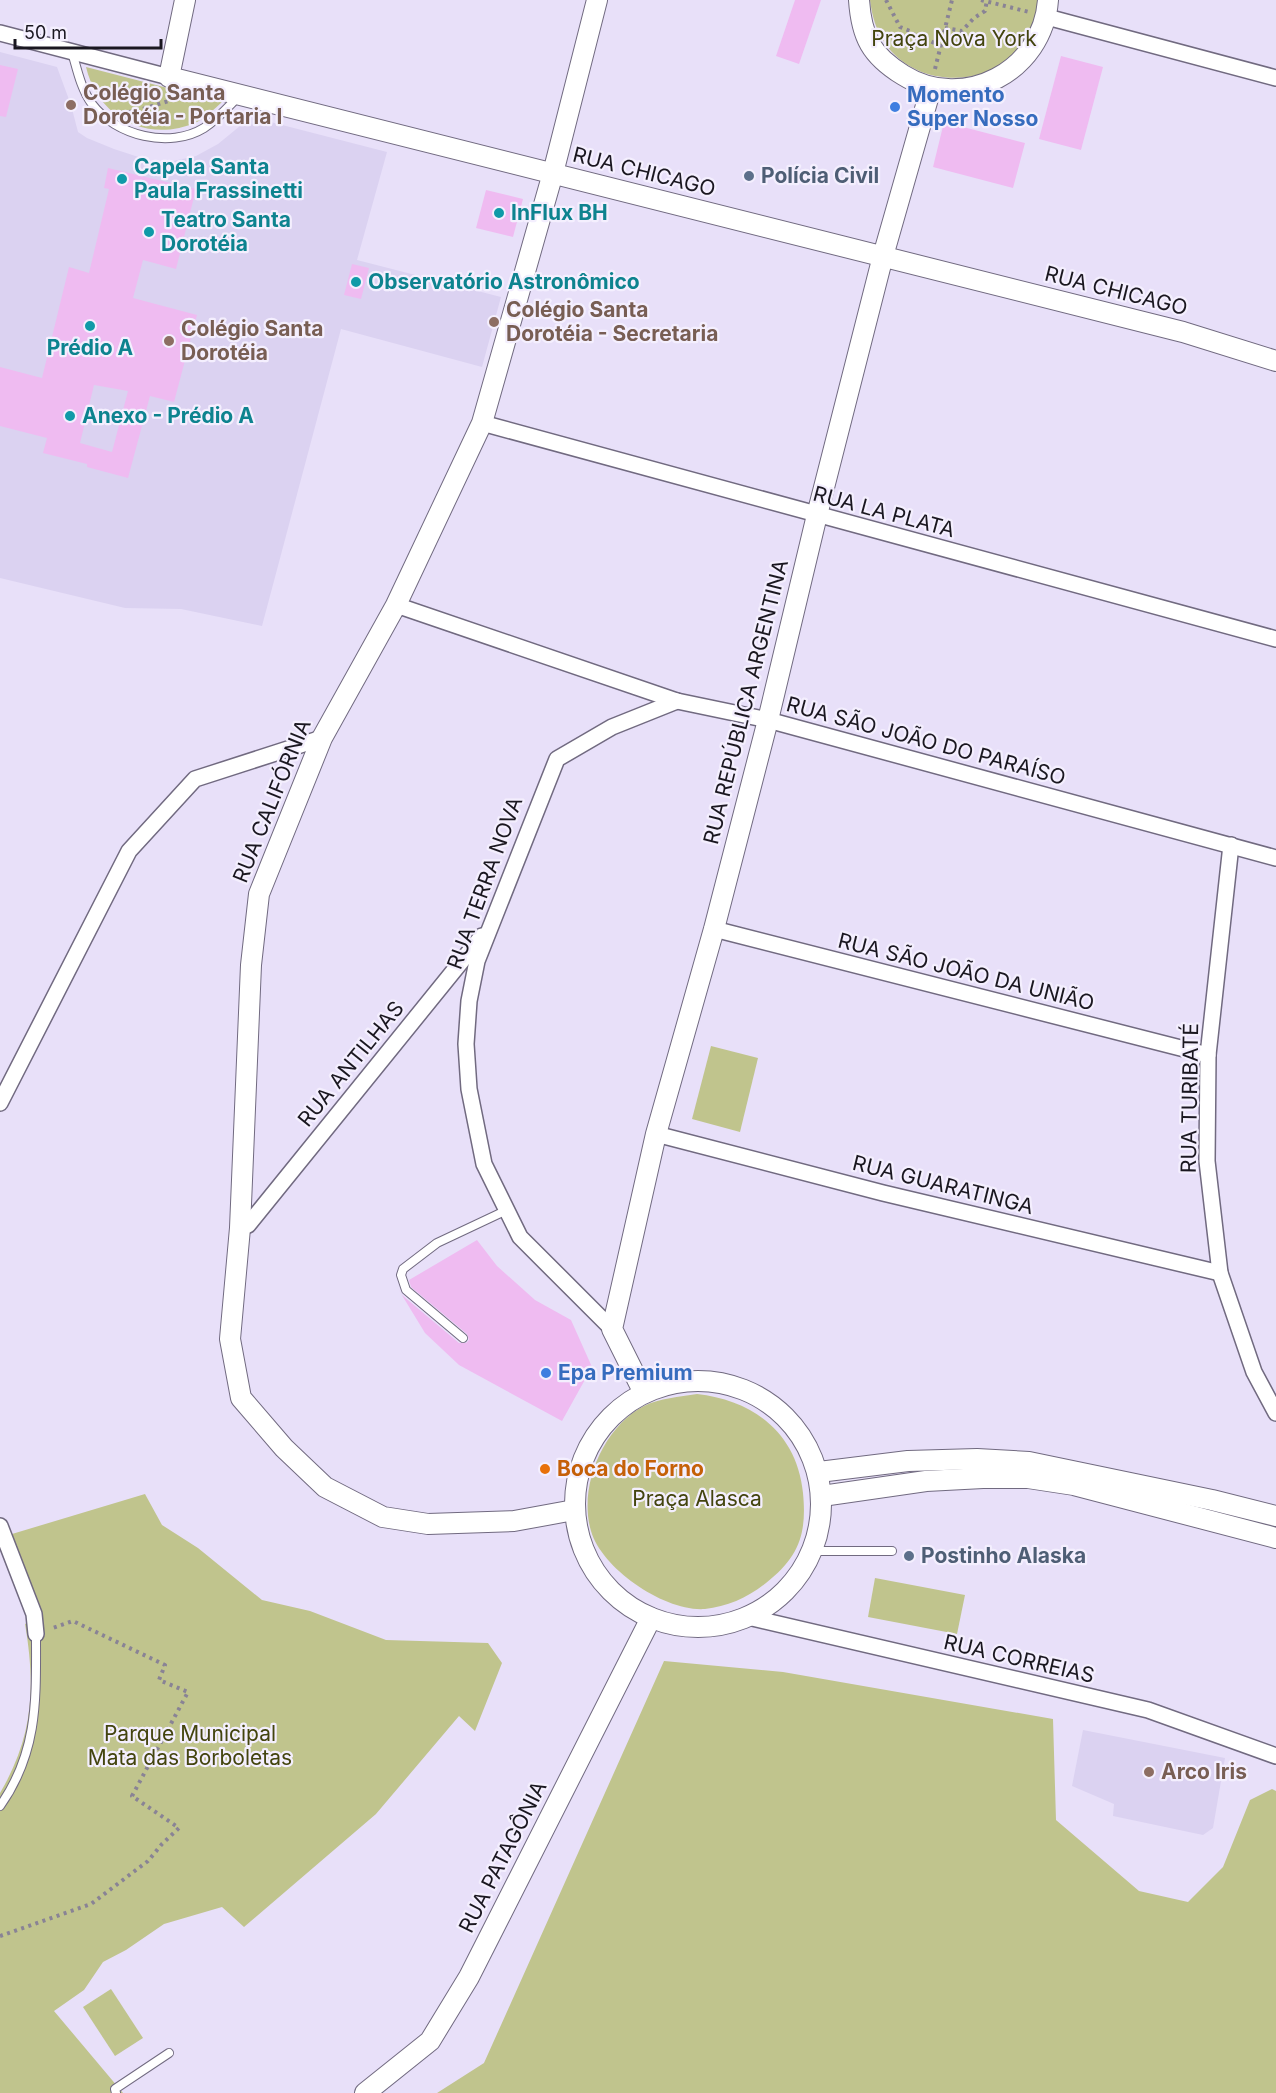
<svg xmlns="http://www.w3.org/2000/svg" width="1276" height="2093" font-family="Inter,sans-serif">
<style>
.built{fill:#dbd2f1}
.green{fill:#c0c48d}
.building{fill:#efbbf1;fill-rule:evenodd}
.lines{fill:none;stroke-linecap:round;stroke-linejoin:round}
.service-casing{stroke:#716a80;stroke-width:10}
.minor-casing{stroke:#716a80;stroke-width:18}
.tertiary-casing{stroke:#716a80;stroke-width:22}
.path{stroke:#898395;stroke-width:4;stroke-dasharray:3 4.5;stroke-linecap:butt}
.service{stroke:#fff;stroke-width:8}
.minor{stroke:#fff;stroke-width:15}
.tertiary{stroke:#fff;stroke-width:20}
.education-dot{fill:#8d6e63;stroke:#f4effe;stroke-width:2}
.shop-dot{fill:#3f7fe0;stroke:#f4effe;stroke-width:2}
.service-dot{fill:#5c6f8a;stroke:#f4effe;stroke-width:2}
.culture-dot{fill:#0f9aa8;stroke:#f4effe;stroke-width:2}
.food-dot{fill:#e8710a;stroke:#f4effe;stroke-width:2}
.labels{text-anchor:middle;stroke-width:4.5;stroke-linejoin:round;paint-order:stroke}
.park-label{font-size:21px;fill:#43440e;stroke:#f4effe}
.education-label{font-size:21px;font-weight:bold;fill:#785e54;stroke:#f4effe;text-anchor:start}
.shop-label{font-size:21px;font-weight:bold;fill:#366cbe;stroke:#f4effe;text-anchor:start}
.culture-label{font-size:21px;font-weight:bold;fill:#0d838f;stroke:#f4effe;text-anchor:start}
.street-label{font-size:21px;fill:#1a1720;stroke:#f4effe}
.service-label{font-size:21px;font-weight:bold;fill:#4e5e75;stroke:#f4effe;text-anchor:start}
.food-label{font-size:21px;font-weight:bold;fill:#c56008;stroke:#f4effe;text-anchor:start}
</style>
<rect width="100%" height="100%" fill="#e8e0f9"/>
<g class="built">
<path d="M0,52l57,15 14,38 7,27 9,6 27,11 46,15 36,-8 22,-12 33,-27 136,35 -30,108 144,37 -19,70 -141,-38 -79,297 -81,-17 -56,-1 -125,-30z"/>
<path d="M1083,1730l142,28 -12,70 -10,7 -90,-19 1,-12 -42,-18z"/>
</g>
<g class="green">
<path d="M870,0h168c1,14 -7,32 -15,42 -4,5 -7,11 -12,15 -35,32 -99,27 -126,-14 -9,-13 -13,-27 -15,-43z"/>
<path d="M86,67l136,35c-8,7 -15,15 -25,20 -49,22 -99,-4 -111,-55z"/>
<path d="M711,1046l47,12 -18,74 -48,-13z"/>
<path d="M697,1394c56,6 100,39 106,99 4,41 -4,64 -37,90 -17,14 -39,24 -61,26 -40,3 -103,-40 -114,-78 -13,-44 12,-104 53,-125 16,-8 35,-9 53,-12z"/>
<path d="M145,1494l17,31 36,23 64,52 48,11 76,29 102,3 14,20 -27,68 -16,-15 -83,98 -132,113 -22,-20 -58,17 -38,26 -23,12 -19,28 -30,21 69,82h-123v-300c33,-56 36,-105 25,-169l17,-8 -30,-82z"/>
<path d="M875,1578l90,17 -8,39 -89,-17z"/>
<path d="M664,1661l119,11 270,47 3,101 83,71 49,11 35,-35 27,-67 22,-11 4,2v302h-839l47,-30z"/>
<path d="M111,1989l32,49 -28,18 -32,-49z"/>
</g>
<g class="building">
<path d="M795,0h26l-22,64 -23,-8z"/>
<path d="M1061,56l42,11 -22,83 -42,-11z"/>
<path d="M0,65l18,4 -12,48 -6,-1z"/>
<path d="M944,122l81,21 -12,45 -80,-21z"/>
<path d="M108,168l88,21 -20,80 -33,-9 -10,38 64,17 -23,87 -24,-6 -22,82 -41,-11v-3l-44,-11 4,-15 -47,-12v-59l42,11 27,-111 20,6 20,-84 -5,-1zM94,385l34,6 -16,61 -32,-9z"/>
<path d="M486,190l37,9 -10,38 -37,-9z"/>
<path d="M352,264l17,4 -8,31 -17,-4z"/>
<path d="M477,1240l20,26 38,34 36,20 21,47 -30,54 -103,-56 -34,-32 -28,-46 5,8 57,48h7l3,-3 -2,-6 -56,-47 -2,-7z"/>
</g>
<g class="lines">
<defs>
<g id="service">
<path d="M72,52c5,17 9,37 20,52 24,32 78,45 112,24 13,-8 24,-21 34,-31"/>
<path d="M463,1338l-57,-48 -5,-15 2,-6 34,-26 70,-33"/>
<path d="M814,1551h78"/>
<path d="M0,1806c39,-55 36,-109 36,-172"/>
<path d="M116,2093l-1,-4 54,-36"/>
</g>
<g id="minor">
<path d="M1047,17l229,61"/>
<path d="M0,33l169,44"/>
<path d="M482,423l794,216"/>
<path d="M396,605l281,96 91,19 508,138"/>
<path d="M1231,845l-23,210 -1,106 13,112 34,99 22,41"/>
<path d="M714,929l494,126"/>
<path d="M0,1103l129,-252 66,-72 127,-41"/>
<path d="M656,1134l227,59 337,80"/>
<path d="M240,1228l8,-3 234,-289"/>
<path d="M612,1329l-92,-92 -36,-73 -15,-75 -3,-45 3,-43 8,-40 80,-202 55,-32 65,-26"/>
<path d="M0,1526l34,88 2,20"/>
<path d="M748,1617l400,93 128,46"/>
</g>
<g id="tertiary">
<path d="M185,0l-16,77 1014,255 93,29"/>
<path d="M859,0c1,15 3,30 11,44 8,14 20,23 33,31 61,38 140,-4 145,-75"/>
<circle cx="698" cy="1504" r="123"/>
<path d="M644,1393l-32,-64 44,-195 58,-205 54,-209 49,-205 66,-259 48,-168"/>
<path d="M819,1472l89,-11 69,-2 52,3 183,38 64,16"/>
<path d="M822,1496l104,-15 57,-3h45l46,7 202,53"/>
<path d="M574,1510l-60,11 -86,3 -45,-7 -58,-30 -41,-39 -43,-50 -11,-59 10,-111 11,-263 8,-71 63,-156 74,-133 86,-182 71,-250 44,-173"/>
<path d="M365,2093l65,-52 39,-64 182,-359"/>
</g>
</defs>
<use href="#service" class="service-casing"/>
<use href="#minor" class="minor-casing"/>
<use href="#tertiary" class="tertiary-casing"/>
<g class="path">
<path d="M886,0l14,27 10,4 11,10 5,-2 15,7"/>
<path d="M981,0l48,12"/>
<path d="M945,28l17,3 12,-13 11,-7 2,-11"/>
<path d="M935,69l17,-69"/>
<path d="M121,113l15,-2 39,-12"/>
<path d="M0,1936l91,-32 57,-43 14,-17 17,-16 -47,-32 56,-104 -29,-12 6,-15 -92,-44 -23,8"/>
</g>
<use href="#service" class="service"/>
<use href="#minor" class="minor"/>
<use href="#tertiary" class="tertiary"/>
</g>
<g class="education-dot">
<circle cx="71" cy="105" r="6"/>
<circle cx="494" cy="322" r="6"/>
<circle cx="169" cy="341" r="6"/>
<circle cx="1149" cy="1772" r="6"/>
</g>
<g class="shop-dot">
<circle cx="895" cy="107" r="6"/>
<circle cx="546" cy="1373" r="6"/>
</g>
<g class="service-dot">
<circle cx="749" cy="176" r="6"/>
<circle cx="909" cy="1556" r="6"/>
</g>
<g class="culture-dot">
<circle cx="122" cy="179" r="6"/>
<circle cx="499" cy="213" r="6"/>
<circle cx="149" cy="232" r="6"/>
<circle cx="356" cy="282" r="6"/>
<circle cx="90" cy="326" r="6"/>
<circle cx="70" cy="416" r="6"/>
</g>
<circle class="food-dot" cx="545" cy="1469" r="6"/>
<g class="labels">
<g class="park-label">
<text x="954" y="46">Praça Nova York</text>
<text x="697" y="1506">Praça Alasca</text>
<text x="190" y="1741">Parque Municipal<tspan x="190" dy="24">Mata das Borboletas</tspan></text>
</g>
<g class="education-label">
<text x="83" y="100">Colégio Santa<tspan x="83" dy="24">Dorotéia - Portaria I</tspan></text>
<text x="506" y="317">Colégio Santa<tspan x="506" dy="24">Dorotéia - Secretaria</tspan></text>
<text x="181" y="336">Colégio Santa<tspan x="181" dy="24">Dorotéia</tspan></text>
<text x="1161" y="1779">Arco Iris</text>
</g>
<g class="shop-label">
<text x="907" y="102">Momento<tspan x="907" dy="24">Super Nosso</tspan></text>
<text x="558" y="1380">Epa Premium</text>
</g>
<g class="culture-label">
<text x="134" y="174">Capela Santa<tspan x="134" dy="24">Paula Frassinetti</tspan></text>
<text x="511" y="220">InFlux BH</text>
<text x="161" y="227">Teatro Santa<tspan x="161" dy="24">Dorotéia</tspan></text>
<text x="368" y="289">Observatório Astronômico</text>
<text x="90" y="355" text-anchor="middle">Prédio A</text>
<text x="82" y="423">Anexo - Prédio A</text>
</g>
<g class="street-label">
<text transform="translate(644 172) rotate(14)" y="7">RUA CHICAGO</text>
<text transform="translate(1116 291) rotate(14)" y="7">RUA CHICAGO</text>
<text transform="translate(884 512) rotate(15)" y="7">RUA LA PLATA</text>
<text transform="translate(746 702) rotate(-76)" y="7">RUA REPÚBLICA ARGENTINA</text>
<text transform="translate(926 741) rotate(15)" y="7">RUA SÃO JOÃO DO PARAÍSO</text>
<text transform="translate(272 801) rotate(-68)" y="7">RUA CALIFÓRNIA</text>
<text transform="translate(485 883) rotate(-70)" y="7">RUA TERRA NOVA</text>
<text transform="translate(966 972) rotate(14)" y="7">RUA SÃO JOÃO DA UNIÃO</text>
<text transform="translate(351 1064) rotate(-51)" y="7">RUA ANTILHAS</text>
<text transform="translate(1190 1098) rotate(-89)" y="7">RUA TURIBATÉ</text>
<text transform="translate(943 1185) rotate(14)" y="7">RUA GUARATINGA</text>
<text transform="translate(1019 1659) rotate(13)" y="7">RUA CORREIAS</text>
<text transform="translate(503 1857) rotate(-63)" y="7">RUA PATAGÔNIA</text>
</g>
<g class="service-label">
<text x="761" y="183">Polícia Civil</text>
<text x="921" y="1563">Postinho Alaska</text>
</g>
<g class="food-label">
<text x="557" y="1476">Boca do Forno</text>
</g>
</g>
<path d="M15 39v9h146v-9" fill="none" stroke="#1a1720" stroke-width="3"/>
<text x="24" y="39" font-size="18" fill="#1a1720" stroke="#f4effe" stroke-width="4.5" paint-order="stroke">50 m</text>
</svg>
